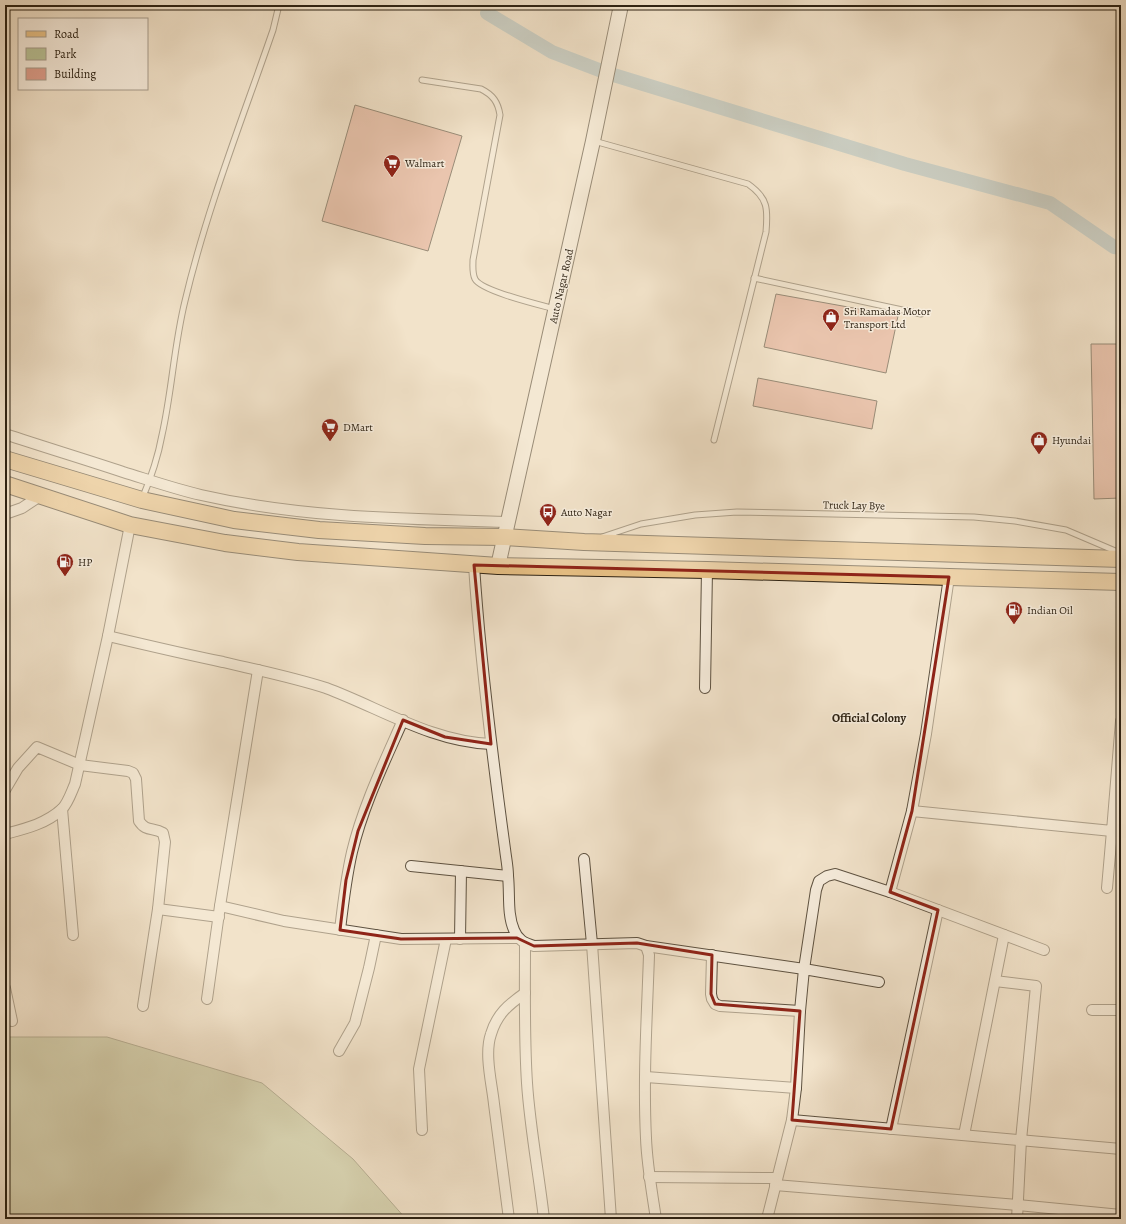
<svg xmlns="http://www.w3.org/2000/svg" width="1126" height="1224" font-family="Alegreya,serif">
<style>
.green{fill:#bac498;stroke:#747356}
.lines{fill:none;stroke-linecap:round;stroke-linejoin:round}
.canal{stroke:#a0bbc1;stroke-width:14}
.building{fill:#df9f8d;stroke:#2d2213}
.lane-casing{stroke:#5e5241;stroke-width:7}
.street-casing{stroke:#5e5241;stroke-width:12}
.secondary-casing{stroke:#2d2213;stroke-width:16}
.primary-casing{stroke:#2d2213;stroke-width:18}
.lane{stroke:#f7eddd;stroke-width:5}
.street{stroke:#f7eddd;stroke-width:10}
.secondary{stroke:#f7eddd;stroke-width:14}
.primary{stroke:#e9c286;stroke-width:16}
.marked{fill:none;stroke:#8f2418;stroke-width:3;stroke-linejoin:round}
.labels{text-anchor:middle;stroke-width:3;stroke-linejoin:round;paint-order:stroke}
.poi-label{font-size:11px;fill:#2d2213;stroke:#f7eddd;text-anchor:start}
.street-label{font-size:11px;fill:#2d2213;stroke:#f7eddd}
.neighbourhood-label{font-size:12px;font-weight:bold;fill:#2d2213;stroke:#f7eddd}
</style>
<rect width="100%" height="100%" fill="#f2e3cb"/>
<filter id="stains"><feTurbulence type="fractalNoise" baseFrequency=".005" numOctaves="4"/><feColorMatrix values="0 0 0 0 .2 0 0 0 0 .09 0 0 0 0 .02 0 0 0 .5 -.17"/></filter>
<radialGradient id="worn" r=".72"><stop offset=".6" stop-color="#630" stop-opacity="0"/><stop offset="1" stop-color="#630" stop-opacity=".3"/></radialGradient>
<path class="green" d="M5,1037h102l155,46 91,76 53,60h-401z"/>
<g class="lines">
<path class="canal" d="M487,13l65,39 55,21 298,91 145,39 64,44 7,1"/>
</g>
<g class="building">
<path d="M355,105l107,31 -34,115 -106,-30z"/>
<path d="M776,294l122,22 -12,57 -122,-26z"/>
<path d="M1091,344h30v154l-27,1z"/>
<path d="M758,378l119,23 -5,28 -119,-23z"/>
</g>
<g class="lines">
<defs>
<g id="lane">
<path d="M422,80l59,9c12,6 17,13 19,26l-27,145c0,6 -1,13 2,19 6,12 65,26 80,30"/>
<path d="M594,141l154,43c20,14 20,25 18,48l-52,208"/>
<path d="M754,278l167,36"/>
<path d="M142,499c9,-21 16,-42 20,-64 10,-44 12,-90 23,-134 22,-93 57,-181 88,-271l6,-25"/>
<path d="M602,537l39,-13 54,-9 42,-3 237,5 41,4 51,9 54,23"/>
</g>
<g id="street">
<path d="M5,434c39,13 79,25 118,38 26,8 52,17 78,23 101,23 204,24 307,27"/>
<path d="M5,514l17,-6 18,-12"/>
<path d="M474,565c6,95 18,189 31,284 1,9 3,18 3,27 2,18 -1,38 6,54 4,10 10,13 20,16l103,-3 9,3 158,23 12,-79 3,-9 8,-5 8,-2 55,18 22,-81 14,-77 23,-157"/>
<path d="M108,636c38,9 76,18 115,26 34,8 69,15 103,26 54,20 106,54 165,56"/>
<path d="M705,688l2,-118"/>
<path d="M5,790l13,-22 19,-21 43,18 48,6 5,2 3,6 3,42c7,11 14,6 24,12l2,9 -7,67 -15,97"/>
<path d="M62,809l11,126"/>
<path d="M912,811l200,20 9,-110"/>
<path d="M5,834c19,-5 41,-10 57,-25 6,-6 9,-16 13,-25l33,-148 22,-111"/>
<path d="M584,859l8,85 19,275"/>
<path d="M411,866l97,10"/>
<path d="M1107,888l5,-57 9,1"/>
<path d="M890,892l154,58"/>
<path d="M220,906l64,15 117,18 116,-1"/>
<path d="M158,909l61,8"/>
<path d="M340,930c3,-26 6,-52 12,-78 11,-46 32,-89 51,-132"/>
<path d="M460,939l1,-68"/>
<path d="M525,943c0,47 -1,94 2,140 3,46 12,91 17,136"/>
<path d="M646,946l3,9c-2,61 -6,122 -3,183 1,27 6,54 10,81"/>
<path d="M712,955l-1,39 1,5 3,5 5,2 80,5"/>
<path d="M995,981l41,5 -15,154 -4,79"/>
<path d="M5,988l7,33"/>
<path d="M207,999l13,-93 38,-236"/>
<path d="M1092,1010h29"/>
<path d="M339,1051l16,-28 14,-55 7,-33"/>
<path d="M646,1077l150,11"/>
<path d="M792,1120l329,29"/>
<path d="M891,1129l47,-219"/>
<path d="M422,1130l-3,-61 27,-130"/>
<path d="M964,1135l40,-200"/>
<path d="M649,1177l127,1"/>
<path d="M775,1185l243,20 103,10"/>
<path d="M509,1219c-5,-38 -10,-77 -15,-115 -2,-20 -10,-50 -3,-70 6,-20 17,-29 34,-41"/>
<path d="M767,1219l25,-99 4,-32 4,-77 4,-42 75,13"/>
</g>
<path id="secondary" d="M498,566l95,-425 28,-136"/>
<g id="primary">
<path d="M5,459l137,41 92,20 85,10 106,6 80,1 79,5 537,17"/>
<path d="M5,484l125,41 95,18 73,9 200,14 209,4 414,12"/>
</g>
</defs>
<use href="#lane" class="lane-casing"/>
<use href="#street" class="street-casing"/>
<use href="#secondary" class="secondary-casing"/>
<use href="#primary" class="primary-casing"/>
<use href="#lane" class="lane"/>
<use href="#street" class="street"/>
<use href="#secondary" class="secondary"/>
<use href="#primary" class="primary"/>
</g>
<path d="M0 0H1126V1224H0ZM474,565l475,12 -37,234 -22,81 48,18 -47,219 -99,-9 8,-109 -85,-7 -4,-10 1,-39 -75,-12 -103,3 -17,-8 -116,1 -61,-9 6,-50 12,-49 45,-111 42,17 46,7z" fill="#f2e3cb" fill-opacity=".55" fill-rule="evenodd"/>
<path class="marked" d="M474,565l475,12 -37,234 -22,81 48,18 -47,219 -99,-9 8,-109 -85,-7 -4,-10 1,-39 -75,-12 -103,3 -17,-8 -116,1 -61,-9 6,-50 12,-49 45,-111 42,17 46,7z"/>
<defs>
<symbol id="supermarket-pin" viewBox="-11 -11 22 30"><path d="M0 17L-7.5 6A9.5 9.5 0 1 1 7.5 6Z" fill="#8f2418" stroke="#f7eddd"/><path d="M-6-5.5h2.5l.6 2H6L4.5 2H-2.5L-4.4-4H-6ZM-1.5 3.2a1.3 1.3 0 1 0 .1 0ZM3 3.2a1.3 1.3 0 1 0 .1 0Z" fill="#fff"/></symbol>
<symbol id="shop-pin" viewBox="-11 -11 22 30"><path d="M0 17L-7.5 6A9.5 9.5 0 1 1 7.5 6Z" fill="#8f2418" stroke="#f7eddd"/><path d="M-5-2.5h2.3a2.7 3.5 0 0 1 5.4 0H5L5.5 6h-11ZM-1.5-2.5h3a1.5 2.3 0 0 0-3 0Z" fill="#fff"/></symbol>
<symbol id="bus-pin" viewBox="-11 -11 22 30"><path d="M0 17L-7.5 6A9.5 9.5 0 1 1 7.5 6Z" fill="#8f2418" stroke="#f7eddd"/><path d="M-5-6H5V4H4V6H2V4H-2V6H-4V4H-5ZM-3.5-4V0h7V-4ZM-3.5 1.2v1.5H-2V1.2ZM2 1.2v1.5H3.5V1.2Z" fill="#fff"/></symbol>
<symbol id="fuel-pin" viewBox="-11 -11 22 30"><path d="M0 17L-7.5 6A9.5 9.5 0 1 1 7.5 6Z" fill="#8f2418" stroke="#f7eddd"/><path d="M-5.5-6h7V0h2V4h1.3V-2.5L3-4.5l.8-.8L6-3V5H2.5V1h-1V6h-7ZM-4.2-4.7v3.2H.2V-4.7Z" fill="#fff"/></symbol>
</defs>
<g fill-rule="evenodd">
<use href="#supermarket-pin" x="382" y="153" width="20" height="27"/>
<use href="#shop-pin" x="821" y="307" width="20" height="27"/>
<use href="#supermarket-pin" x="320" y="417" width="20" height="27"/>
<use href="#shop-pin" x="1029" y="430" width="20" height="27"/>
<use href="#bus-pin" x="538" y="502" width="20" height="27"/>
<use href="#fuel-pin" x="55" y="552" width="20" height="27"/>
<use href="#fuel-pin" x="1004" y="600" width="20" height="27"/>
</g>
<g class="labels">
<g class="poi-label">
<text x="405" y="167">Walmart</text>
<text x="844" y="315">Sri Ramadas Motor<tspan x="844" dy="13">Transport Ltd</tspan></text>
<text x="343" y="431">DMart</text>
<text x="1052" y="444">Hyundai</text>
<text x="561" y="516">Auto Nagar</text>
<text x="78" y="566">HP</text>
<text x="1027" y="614">Indian Oil</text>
</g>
<g class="street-label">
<text transform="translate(561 286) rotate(-77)" y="4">Auto Nagar Road</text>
<text transform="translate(854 505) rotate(1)" y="4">Truck Lay Bye</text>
</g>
<g class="neighbourhood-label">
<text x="869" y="722">Official Colony</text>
</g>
</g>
<rect width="1126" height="1224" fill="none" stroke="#f2e3cb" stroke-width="20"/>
<rect x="6" y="6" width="1114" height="1212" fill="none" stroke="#2d2213" stroke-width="2"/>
<rect x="10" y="10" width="1106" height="1204" fill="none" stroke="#2d2213"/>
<rect x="18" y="18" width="130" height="72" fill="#f7eddd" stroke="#a69c8c"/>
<rect x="26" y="31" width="20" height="6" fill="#e9c286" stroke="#a69c8c"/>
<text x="54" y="38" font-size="12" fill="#2d2213">Road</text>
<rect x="26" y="48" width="20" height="12" fill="#bac498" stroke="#a69c8c"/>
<text x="54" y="58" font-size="12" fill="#2d2213">Park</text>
<rect x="26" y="68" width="20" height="12" fill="#df9f8d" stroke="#a69c8c"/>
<text x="54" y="78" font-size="12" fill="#2d2213">Building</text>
<rect width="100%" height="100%" filter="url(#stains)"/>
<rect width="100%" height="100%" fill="url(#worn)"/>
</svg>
